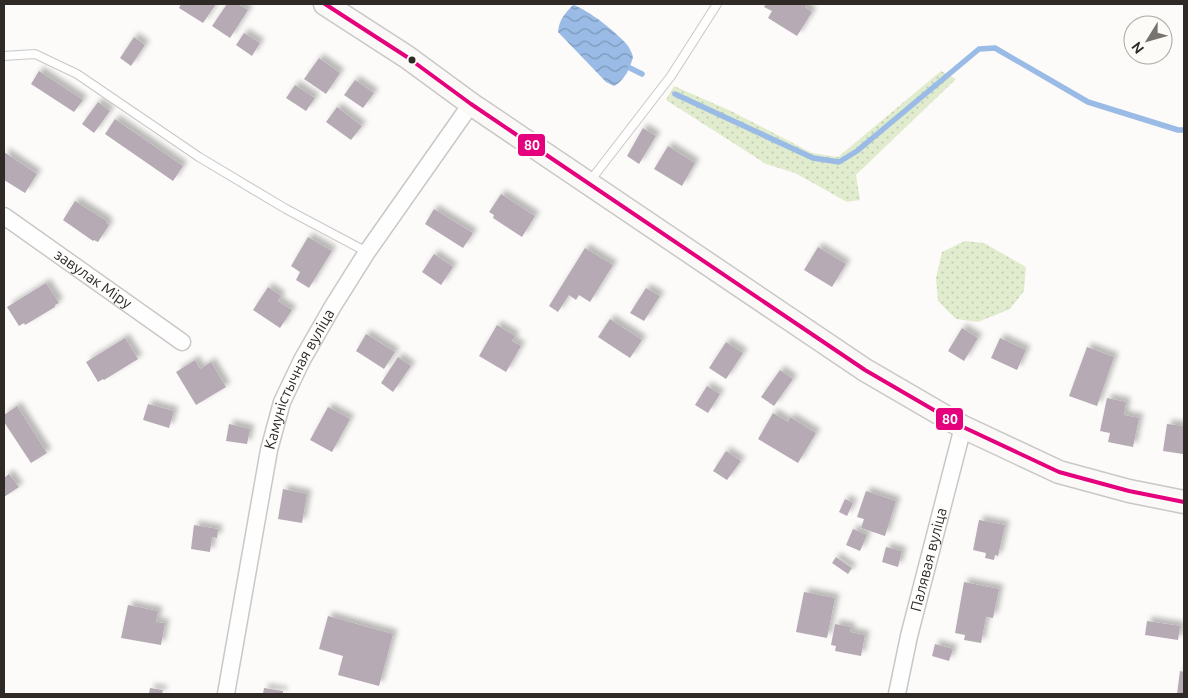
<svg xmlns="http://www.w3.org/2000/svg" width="1188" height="698" font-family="Ubuntu,sans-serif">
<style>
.grass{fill:url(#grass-dots)}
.water{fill:url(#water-waves)}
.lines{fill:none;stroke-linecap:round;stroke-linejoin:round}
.stream{stroke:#99bbe5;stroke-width:5.5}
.building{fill:#b6aab4;filter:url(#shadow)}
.lane-casing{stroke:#cac7c4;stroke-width:10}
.street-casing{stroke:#cac7c4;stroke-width:19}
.secondary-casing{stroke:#cac7c4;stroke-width:25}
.lane{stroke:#fffefe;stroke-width:8}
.street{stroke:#fffefe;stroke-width:16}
.secondary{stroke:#fbf8f8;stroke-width:22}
.bus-1-casing{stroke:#fdfbf8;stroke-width:8}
.bus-1{stroke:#e5007d;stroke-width:4}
.bus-dot{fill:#2f2a25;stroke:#fdfbf8;stroke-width:2}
.labels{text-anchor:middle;stroke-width:5;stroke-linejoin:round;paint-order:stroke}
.street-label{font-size:15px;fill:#2f2a25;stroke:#fdfbf8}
.line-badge{stroke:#fdfbf8;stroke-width:2}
.badge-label{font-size:14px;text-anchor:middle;font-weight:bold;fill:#fff}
</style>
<defs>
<pattern id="grass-dots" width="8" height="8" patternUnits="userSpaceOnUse" patternTransform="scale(1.25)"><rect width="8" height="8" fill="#e1ecce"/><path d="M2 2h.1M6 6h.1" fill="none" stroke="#c1cbb1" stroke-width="1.8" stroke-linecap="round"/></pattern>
<pattern id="water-waves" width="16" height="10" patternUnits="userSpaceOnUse" patternTransform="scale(1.25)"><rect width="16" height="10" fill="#99bbe5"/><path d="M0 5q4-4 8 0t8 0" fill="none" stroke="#7d98b9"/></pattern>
<filter id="shadow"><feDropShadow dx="4.5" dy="-4.5" stdDeviation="2.5" flood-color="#0004"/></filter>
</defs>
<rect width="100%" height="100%" fill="#fcfbf9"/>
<g class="grass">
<path d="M941,71l15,8 -100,96 4,25 -13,2 -52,-29 -29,-9 -100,-64 8,-14 57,25 81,42 26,4z"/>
<path d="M965,241l19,2 42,24 -2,24 -14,18 -32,13 -22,-3 -18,-18 -2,-23 6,-26z"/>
</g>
<path class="water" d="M573,5c13,3 47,30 55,41 2,3 4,7 5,11 -3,11 -8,23 -19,29l-8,-4 -48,-50c1,-12 7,-19 15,-27z"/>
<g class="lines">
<g class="stream">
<path d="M630,68l12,6"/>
<path d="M675,94l138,64 26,4 18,-11 122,-102 16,-1 93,54 90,28h6"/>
</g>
</g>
<g class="building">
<path d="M181,4h35l-13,19 -24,-15z"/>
<path d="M227,4h11l10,6 -18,28 -18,-12z"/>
<path d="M766,4h41l-2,3 7,5 -15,24 -29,-18 4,-7 -8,-4z"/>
<path d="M244,33l16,10 -8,13 -16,-11z"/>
<path d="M134,37l11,8 -14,21 -11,-8z"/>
<path d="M319,58l21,15 -14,21 -22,-15z"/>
<path d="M39,71l44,29 -9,12 -43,-28z"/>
<path d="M355,80l19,13 -11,15 -19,-13z"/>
<path d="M295,85l20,13 -9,13 -20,-13z"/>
<path d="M98,102l12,9 -16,22 -12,-9z"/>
<path d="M337,107l25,19 -11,14 -25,-18z"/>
<path d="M115,119l68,47 -10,15 -68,-47z"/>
<path d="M643,128l13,8 -17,28 -12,-8z"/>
<path d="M668,146l27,17 -13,23 -28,-17z"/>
<path d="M4,152l33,22 -12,19 -21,-13z"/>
<path d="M501,194l34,22 -13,21 -29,-19 1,-3 -5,-3z"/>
<path d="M75,201l32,20 -1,1 3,3 -11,17 -4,-2 -1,1 -30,-21z"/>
<path d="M434,209l39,24 -10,15 -38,-24z"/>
<path d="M308,237l24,14 -23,37 -13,-8 4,-8 -9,-6z"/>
<path d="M818,247l28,17 -14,23 -28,-17z"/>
<path d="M585,248l28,17 -23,37 -11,-7 -3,5 -7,-5 -11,17 -9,-6z"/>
<path d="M434,254l19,13 -12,18 -19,-13z"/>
<path d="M46,283l13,20 -4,2v2l-30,18 -1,-2 -5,3 -12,-19z"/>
<path d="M268,287l13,9 -3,5 14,9 -12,18 -27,-18z"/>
<path d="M646,288l14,8 -16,25 -14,-8z"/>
<path d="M610,319l32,21 -12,18 -32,-21z"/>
<path d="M497,325l18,11 -3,5 9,5 -15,26 -27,-16z"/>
<path d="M962,328l16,10 -14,23 -16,-10z"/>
<path d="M366,334l29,18 -11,17 -28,-18z"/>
<path d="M125,338l13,21 -34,21 -1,-1 -5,3 -12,-20z"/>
<path d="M1000,338l26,12 -9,20 -26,-12z"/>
<path d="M726,342l17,11 -17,26 -17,-11z"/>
<path d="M1087,347l27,10 -17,49 -28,-10z"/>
<path d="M398,357l13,9 -18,26 -12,-9z"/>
<path d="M195,360l5,9 11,-7 15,25 -30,18 -20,-33z"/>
<path d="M780,370l13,9 -19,27 -13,-9z"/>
<path d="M707,386l13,8 -12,19 -13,-8z"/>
<path d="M1107,398l19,4 -2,13 15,3 -6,29 -25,-5 2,-9 -10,-2z"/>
<path d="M148,404l26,7 -5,17 -26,-8z"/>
<path d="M17,406l30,47 -16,10 -27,-41v-7z"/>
<path d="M328,407l22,12 -18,33 -22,-12z"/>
<path d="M773,413l15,9 2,-5 26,16 -18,30 -40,-24z"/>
<path d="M229,424l21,5 -3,15 -21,-3z"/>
<path d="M1167,424l17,2 -1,28 -20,-3z"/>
<path d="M726,451l15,10 -14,19 -14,-9z"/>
<path d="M9,474l10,13 -15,10v-19z"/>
<path d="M283,489l24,5 -5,29 -24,-4z"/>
<path d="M866,491l30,10 -11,35 -24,-8 3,-9 -7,-2z"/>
<path d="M845,499l8,4 -6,13 -8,-4z"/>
<path d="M979,520l26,5 -7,31 -3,-1 -1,5 -9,-2 1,-5 -13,-3z"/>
<path d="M194,525l24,4 -1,9 -5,-1 -2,15 -19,-3z"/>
<path d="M853,529l14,6 -7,16 -14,-6z"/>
<path d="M886,547l16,4 -4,16 -16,-5z"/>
<path d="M836,557l16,11 -4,6 -16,-11z"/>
<path d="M964,582l35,7 -6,29 -7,-1 -5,26 -17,-3 1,-5 -10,-2z"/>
<path d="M804,592l31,6 -8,40 -31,-6z"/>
<path d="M128,605l30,6 -2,11 9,1 -4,22 -40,-7z"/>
<path d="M328,616l65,18 -14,52 -41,-11 5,-19 -24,-7z"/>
<path d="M1147,621l33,5 -2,14 -33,-5z"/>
<path d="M835,624l16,3 -1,5 15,3 -4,21 -26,-5 1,-5 -5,-1z"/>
<path d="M935,644l18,5 -4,12 -17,-5z"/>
<path d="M1180,671l4,1v22h-7z"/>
<path d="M150,688l13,2 -1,4h-13z"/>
<path d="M264,688l19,3v3h-20z"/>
</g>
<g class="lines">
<defs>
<g id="lane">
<path d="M4,56l31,-2 42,20 122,83 87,52 81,43"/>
<path d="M590,181l81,-105 46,-72"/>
</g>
<g id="street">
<path id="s1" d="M4,216l178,126"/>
<path id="s2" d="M226,694l43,-244 13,-48 20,-42 31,-54 34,-54 104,-148"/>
<path id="s3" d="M897,694l12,-58 54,-209"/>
</g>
<path id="secondary" d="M325,4l82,53 64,47 394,266 98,57 96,45 70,19 55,11"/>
</defs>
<use href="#lane" class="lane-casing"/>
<use href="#street" class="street-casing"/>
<use href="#secondary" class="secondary-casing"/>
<use href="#lane" class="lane"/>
<use href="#street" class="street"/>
<use href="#secondary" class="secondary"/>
<defs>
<path id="bus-1" d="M325,4l82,53 64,47 394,266 98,57 96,45 70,19 55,11"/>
</defs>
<use href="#bus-1" class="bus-1-casing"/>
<use href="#bus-1" class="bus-1"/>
</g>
<circle class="bus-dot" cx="412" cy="60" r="4.5"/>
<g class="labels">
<g class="street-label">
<text dy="5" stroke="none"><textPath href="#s1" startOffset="109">завулак Міру</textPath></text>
<text dy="5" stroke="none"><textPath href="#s2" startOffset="325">Камуністычная вуліца</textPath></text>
<text dy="5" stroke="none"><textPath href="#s3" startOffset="138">Палявая вуліца</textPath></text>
</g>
</g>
<g class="line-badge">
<rect x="517" y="133" width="29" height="24" rx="5" fill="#e5007d"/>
<rect x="935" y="407" width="29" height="24" rx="5" fill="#e5007d"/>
</g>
<g class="badge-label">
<text x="532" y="150">80</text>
<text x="950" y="424">80</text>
</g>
<rect width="1188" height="698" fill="none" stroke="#2f2a25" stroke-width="10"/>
<g transform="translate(1148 40) rotate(233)"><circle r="24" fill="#fdfbf8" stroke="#aba7a4"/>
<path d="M0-4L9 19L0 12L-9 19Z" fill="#77736f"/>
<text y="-8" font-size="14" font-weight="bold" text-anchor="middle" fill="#2f2a25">N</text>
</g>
</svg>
